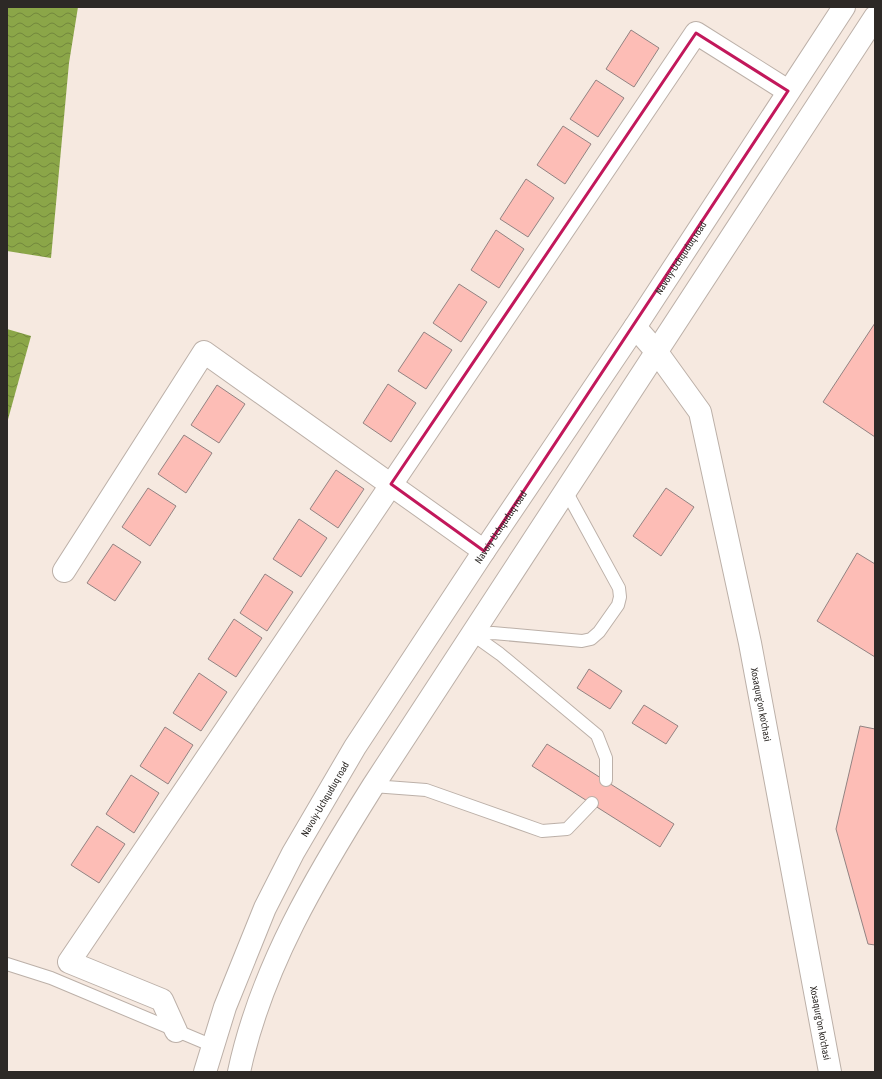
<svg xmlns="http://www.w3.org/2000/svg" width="882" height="1079" font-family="'Asap Condensed',sans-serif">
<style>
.water{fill:url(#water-waves)}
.building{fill:#fdbdb6;stroke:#928382}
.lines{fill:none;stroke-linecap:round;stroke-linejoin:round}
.service-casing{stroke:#bcb0a8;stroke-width:14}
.minor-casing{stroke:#bcb0a8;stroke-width:24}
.tertiary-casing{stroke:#bcb0a8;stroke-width:24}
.trunk-casing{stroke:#bcb0a8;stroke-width:24}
.service{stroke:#fff;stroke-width:12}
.minor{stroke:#fff;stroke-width:22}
.tertiary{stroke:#fff;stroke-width:22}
.trunk{stroke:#fff;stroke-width:22}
.marked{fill:none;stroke:#c2185b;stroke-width:3;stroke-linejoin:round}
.labels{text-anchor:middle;stroke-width:3;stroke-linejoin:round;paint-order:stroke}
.street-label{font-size:10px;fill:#2d2926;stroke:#f6e9e0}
</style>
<defs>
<pattern id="water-waves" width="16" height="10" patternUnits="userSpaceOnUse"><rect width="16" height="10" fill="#8ba648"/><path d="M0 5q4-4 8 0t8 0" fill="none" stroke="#72873c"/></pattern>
</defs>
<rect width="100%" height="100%" fill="#f6e9e0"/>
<g class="water">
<path d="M7,7h71l-9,56 -18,195 -44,-7z"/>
<path d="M7,329l24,7 -24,87z"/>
</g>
<g class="building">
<path d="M631,30l28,18 -25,39 -28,-18z"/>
<path d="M596,80l28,18 -26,39 -28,-18z"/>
<path d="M563,126l28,18 -26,40 -28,-19z"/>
<path d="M526,179l28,19 -26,39 -28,-18z"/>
<path d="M496,230l28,19 -25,39 -28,-18z"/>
<path d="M459,284l28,18 -26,40 -28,-19z"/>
<path d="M875,323v114l-52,-35z"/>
<path d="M424,332l28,18 -26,39 -28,-18z"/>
<path d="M388,384l28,19 -25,39 -28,-19z"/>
<path d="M217,385l28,19 -26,39 -28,-18z"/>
<path d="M184,435l28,18 -26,40 -28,-19z"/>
<path d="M336,470l28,19 -26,39 -28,-19z"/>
<path d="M148,488l28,18 -26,40 -28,-19z"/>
<path d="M666,488l28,19 -33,49 -28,-20z"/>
<path d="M299,519l28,19 -26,39 -28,-18z"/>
<path d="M113,544l28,18 -26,39 -28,-18z"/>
<path d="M857,553l18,11v93l-58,-36z"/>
<path d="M265,574l28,18 -26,39 -27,-18z"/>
<path d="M234,619l28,19 -26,39 -28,-18z"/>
<path d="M589,669l33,22 -12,18 -33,-21z"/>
<path d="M199,673l28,19 -26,39 -28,-18z"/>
<path d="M644,705l34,21 -12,18 -34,-21z"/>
<path d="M860,726l15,3v216l-7,-1 -32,-115z"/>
<path d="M165,727l28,18 -25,39 -28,-18z"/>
<path d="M547,744l127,80 -14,23 -128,-81z"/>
<path d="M131,775l28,18 -25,40 -28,-19z"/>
<path d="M97,826l28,18 -26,39 -28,-18z"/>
</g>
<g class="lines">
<defs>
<g id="service">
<path d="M472,634l21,-1 89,8 9,-2 8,-7 19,-27 2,-8 -1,-9 -53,-97"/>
<path d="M472,634l28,20 97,81 9,23v22"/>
<path d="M373,786l53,4 116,41 25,-2 25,-26"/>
<path d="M7,964l44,14 162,68"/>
</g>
<g id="minor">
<path d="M64,571l140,-219 280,199"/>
<path d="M176,1031l-14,-31 -93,-38 627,-929 92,58"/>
</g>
<g id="tertiary">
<path id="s1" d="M635,327l21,24 44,61 50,231 80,429"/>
</g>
<g id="trunk">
<path id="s2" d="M205,1072l20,-65 40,-99 28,-55 62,-106 129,-196 151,-224 209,-320"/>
<path d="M239,1072c22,-104 78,-197 134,-286l502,-769"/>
</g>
</defs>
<use href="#service" class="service-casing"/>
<use href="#minor" class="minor-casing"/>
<use href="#tertiary" class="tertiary-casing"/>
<use href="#trunk" class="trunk-casing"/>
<use href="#service" class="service"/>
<use href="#minor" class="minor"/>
<use href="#tertiary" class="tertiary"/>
<use href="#trunk" class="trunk"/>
</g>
<path class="marked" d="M696,33l92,58 -304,460 -93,-67z"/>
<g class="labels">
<g class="street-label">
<text dy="4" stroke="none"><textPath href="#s2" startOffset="947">Navoiy-Uchquduq road</textPath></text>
<text dy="4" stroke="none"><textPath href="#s2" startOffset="623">Navoiy-Uchquduq road</textPath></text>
<text dy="4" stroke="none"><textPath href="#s1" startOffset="406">Xosaqurg'on ko'chasi</textPath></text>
<text dy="4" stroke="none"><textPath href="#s2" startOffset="299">Navoiy-Uchquduq road</textPath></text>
<text dy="4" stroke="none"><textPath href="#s1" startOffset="730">Xosaqurg'on ko'chasi</textPath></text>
</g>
</g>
<rect width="882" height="1079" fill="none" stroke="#2d2926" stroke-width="16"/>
</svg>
